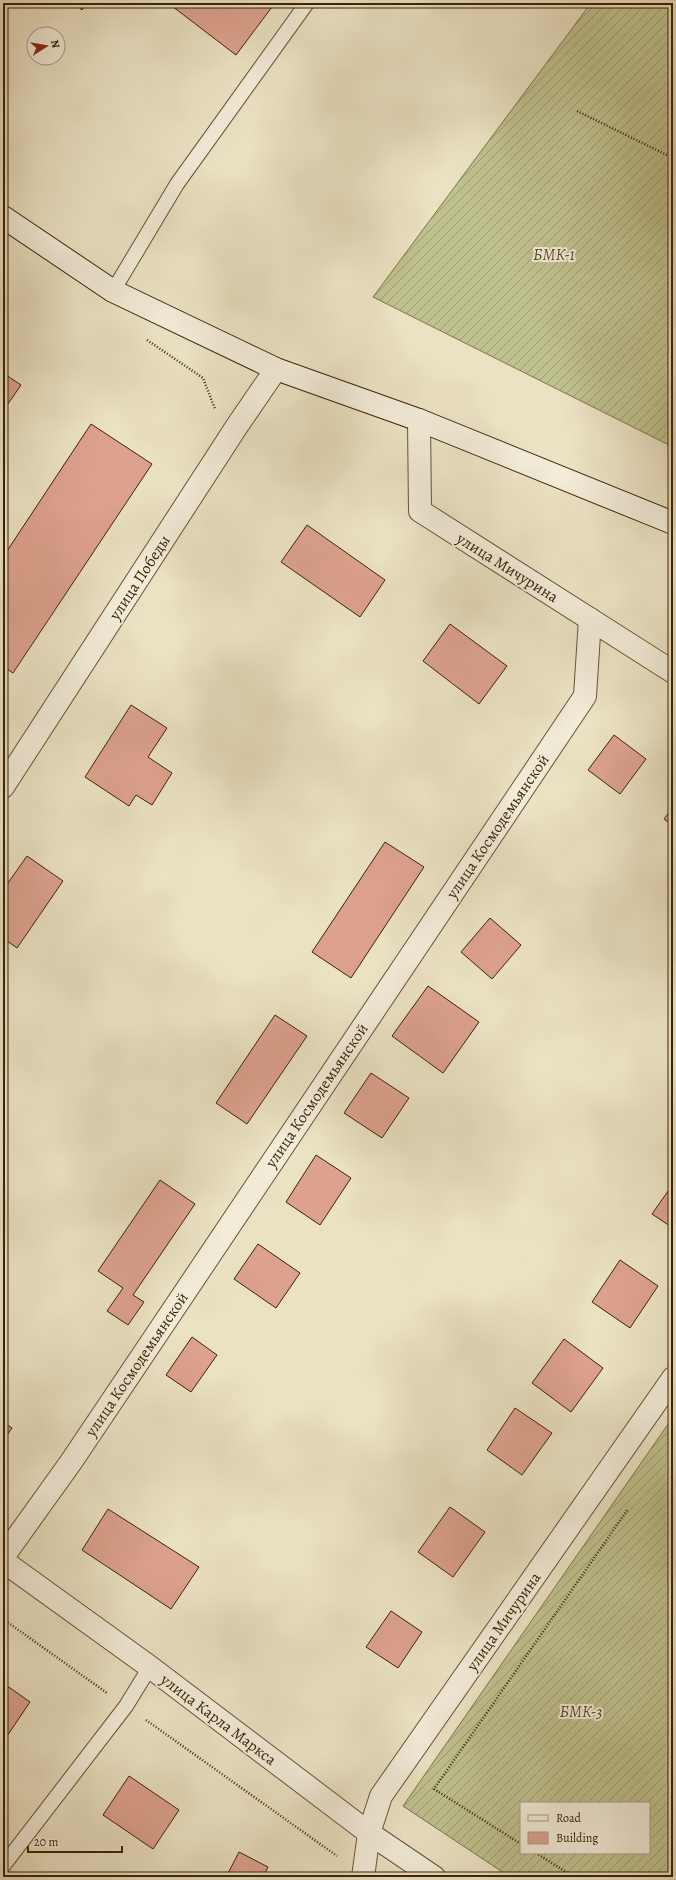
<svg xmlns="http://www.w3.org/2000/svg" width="676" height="1880" font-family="Alegreya,serif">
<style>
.garden{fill:url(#garden-furrows);stroke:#7d7248;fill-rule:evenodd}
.building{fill:#dda28e;stroke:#3b2202}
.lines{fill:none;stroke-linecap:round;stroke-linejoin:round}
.service-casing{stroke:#675232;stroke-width:16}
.minor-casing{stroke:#675232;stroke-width:24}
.tertiary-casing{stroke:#675232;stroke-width:24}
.secondary-casing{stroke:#3b2202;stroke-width:24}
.path{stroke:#3b2202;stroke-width:2.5;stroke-dasharray:1 2;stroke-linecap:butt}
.service{stroke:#f2ecd9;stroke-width:14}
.minor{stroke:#f2ecd9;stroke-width:22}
.tertiary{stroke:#f2ecd9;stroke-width:22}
.secondary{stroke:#f2ecd9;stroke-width:22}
.labels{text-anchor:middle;stroke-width:4;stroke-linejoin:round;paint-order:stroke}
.park-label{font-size:16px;font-style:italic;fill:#5c4a25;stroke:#f2ecd9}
.street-label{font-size:16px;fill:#3b2202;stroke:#f2ecd9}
</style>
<defs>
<pattern id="garden-furrows" width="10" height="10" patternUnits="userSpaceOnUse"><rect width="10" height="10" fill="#bfc18f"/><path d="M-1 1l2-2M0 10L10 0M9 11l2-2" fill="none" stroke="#9c9c73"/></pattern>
</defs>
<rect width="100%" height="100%" fill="#ebe2c4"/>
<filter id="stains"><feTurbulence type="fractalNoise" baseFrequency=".005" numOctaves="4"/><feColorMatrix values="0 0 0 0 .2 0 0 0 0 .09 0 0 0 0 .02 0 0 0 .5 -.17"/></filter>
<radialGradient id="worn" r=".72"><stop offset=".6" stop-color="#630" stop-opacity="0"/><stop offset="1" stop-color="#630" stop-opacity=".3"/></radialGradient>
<g class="garden">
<path d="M591,3h82v444l-300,-150z"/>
<path d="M673,1417v460h-163l-107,-71zM521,1803h128v50h-128z"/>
</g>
<g class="building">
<path d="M74,3h13l-5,7z"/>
<path d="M168,3h107l-39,52z"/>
<path d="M3,373l18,12 -18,26z"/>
<path d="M91,424l61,40 -139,209 -10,-7v-109z"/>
<path d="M307,525l78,55 -25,37 -79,-55z"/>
<path d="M450,624l57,42 -28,38 -56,-43z"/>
<path d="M131,705l36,23 -19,29 24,16 -20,32 -16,-10 -7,11 -44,-29z"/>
<path d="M614,735l32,24 -26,35 -32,-24z"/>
<path d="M673,807v19l-9,-7z"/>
<path d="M385,842l39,25 -73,111 -39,-26z"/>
<path d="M27,856l36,25 -46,67 -14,-10v-48z"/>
<path d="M490,918l31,27 -29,34 -31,-27z"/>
<path d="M428,986l51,36 -36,51 -51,-37z"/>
<path d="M275,1015l32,21 -60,88 -31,-21z"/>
<path d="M371,1073l38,25 -27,40 -38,-25z"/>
<path d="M316,1155l35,23 -31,47 -34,-23z"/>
<path d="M160,1180l35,24 -62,91 11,7 -16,23 -21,-14 16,-23 -25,-17z"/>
<path d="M673,1184v44l-21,-14z"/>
<path d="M258,1244l42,29 -24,35 -42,-29z"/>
<path d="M620,1260l38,26 -28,42 -38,-26z"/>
<path d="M192,1337l25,18 -26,37 -25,-17z"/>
<path d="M564,1339l39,29 -32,44 -39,-29z"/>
<path d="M515,1408l37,25 -30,42 -35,-25z"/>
<path d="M3,1422l9,6 -9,13z"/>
<path d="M450,1507l35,25 -32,45 -35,-25z"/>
<path d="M108,1509l91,58 -28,42 -89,-59z"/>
<path d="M391,1611l31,21 -24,36 -32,-21z"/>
<path d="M3,1683l27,19 -27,40z"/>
<path d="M129,1776l50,34 -26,39 -50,-34z"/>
<path d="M239,1852l29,15 -5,10h-37z"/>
</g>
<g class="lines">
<defs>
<g id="service">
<path d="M113,291l64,-107 130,-181"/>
<path d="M3,1866l123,-160 24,-39"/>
</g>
<g id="minor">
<path d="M419,420l1,91 253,161"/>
<path d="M3,787l234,-361 39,-57"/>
<path d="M3,1557l68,-95 514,-766 5,-77"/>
<path d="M434,1877l-65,-44 12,-37 292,-418"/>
</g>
<path id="tertiary" d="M3,1561l147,106 219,166 -6,44"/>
<path id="secondary" d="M3,217l110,74 163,78 143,51 254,103"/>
</defs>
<use href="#service" class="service-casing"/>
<use href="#minor" class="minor-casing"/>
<use href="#tertiary" class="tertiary-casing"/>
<use href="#secondary" class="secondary-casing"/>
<g class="path">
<path d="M577,111l96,47"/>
<path d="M147,340l56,38 12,31"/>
<path d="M3,1619l104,74"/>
<path d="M146,1720l191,136"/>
<path d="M521,1844l-87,-55 194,-280"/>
<path d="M536,1853l38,24"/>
</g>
<use href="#service" class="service"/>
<use href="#minor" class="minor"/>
<use href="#tertiary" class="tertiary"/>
<use href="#secondary" class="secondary"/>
</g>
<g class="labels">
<g class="park-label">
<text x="554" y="260">БМК-1</text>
<text x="581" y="1717">БМК-3</text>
</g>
<g class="street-label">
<text transform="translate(508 567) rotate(32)" y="6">улица Мичурина</text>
<text transform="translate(139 577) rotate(-57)" y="6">улица Победы</text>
<text transform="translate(497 826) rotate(-56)" y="6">улица Космодемьянской</text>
<text transform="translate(316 1095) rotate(-56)" y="6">улица Космодемьянской</text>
<text transform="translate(136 1364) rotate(-56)" y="6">улица Космодемьянской</text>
<text transform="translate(503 1621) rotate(-55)" y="6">улица Мичурина</text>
<text transform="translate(219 1719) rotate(37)" y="6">улица Карла Маркса</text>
</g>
</g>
<rect width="676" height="1880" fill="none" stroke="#ebe2c4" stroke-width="16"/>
<rect x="4" y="4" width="668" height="1872" fill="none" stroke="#3b2202" stroke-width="2"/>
<rect x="8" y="8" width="660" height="1864" fill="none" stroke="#3b2202"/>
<rect x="520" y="1802" width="130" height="52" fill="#f2ecd9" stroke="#a99b83"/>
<rect x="528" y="1815" width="20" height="6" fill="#f2ecd9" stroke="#a99b83"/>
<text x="556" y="1822" font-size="12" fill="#3b2202">Road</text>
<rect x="528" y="1832" width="20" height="12" fill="#dda28e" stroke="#a99b83"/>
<text x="556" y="1842" font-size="12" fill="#3b2202">Building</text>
<g transform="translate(46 46) rotate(78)"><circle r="19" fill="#f2ecd9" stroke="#a99b83"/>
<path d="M0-3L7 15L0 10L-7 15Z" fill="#8f2418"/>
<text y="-6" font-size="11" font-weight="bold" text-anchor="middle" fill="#3b2202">N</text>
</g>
<path d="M28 1846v6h94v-6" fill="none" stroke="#3b2202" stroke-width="2"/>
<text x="34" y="1846" font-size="12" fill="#3b2202" stroke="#f2ecd9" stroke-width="3" paint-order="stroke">20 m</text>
<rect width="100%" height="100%" filter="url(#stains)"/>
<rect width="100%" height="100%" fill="url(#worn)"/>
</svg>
